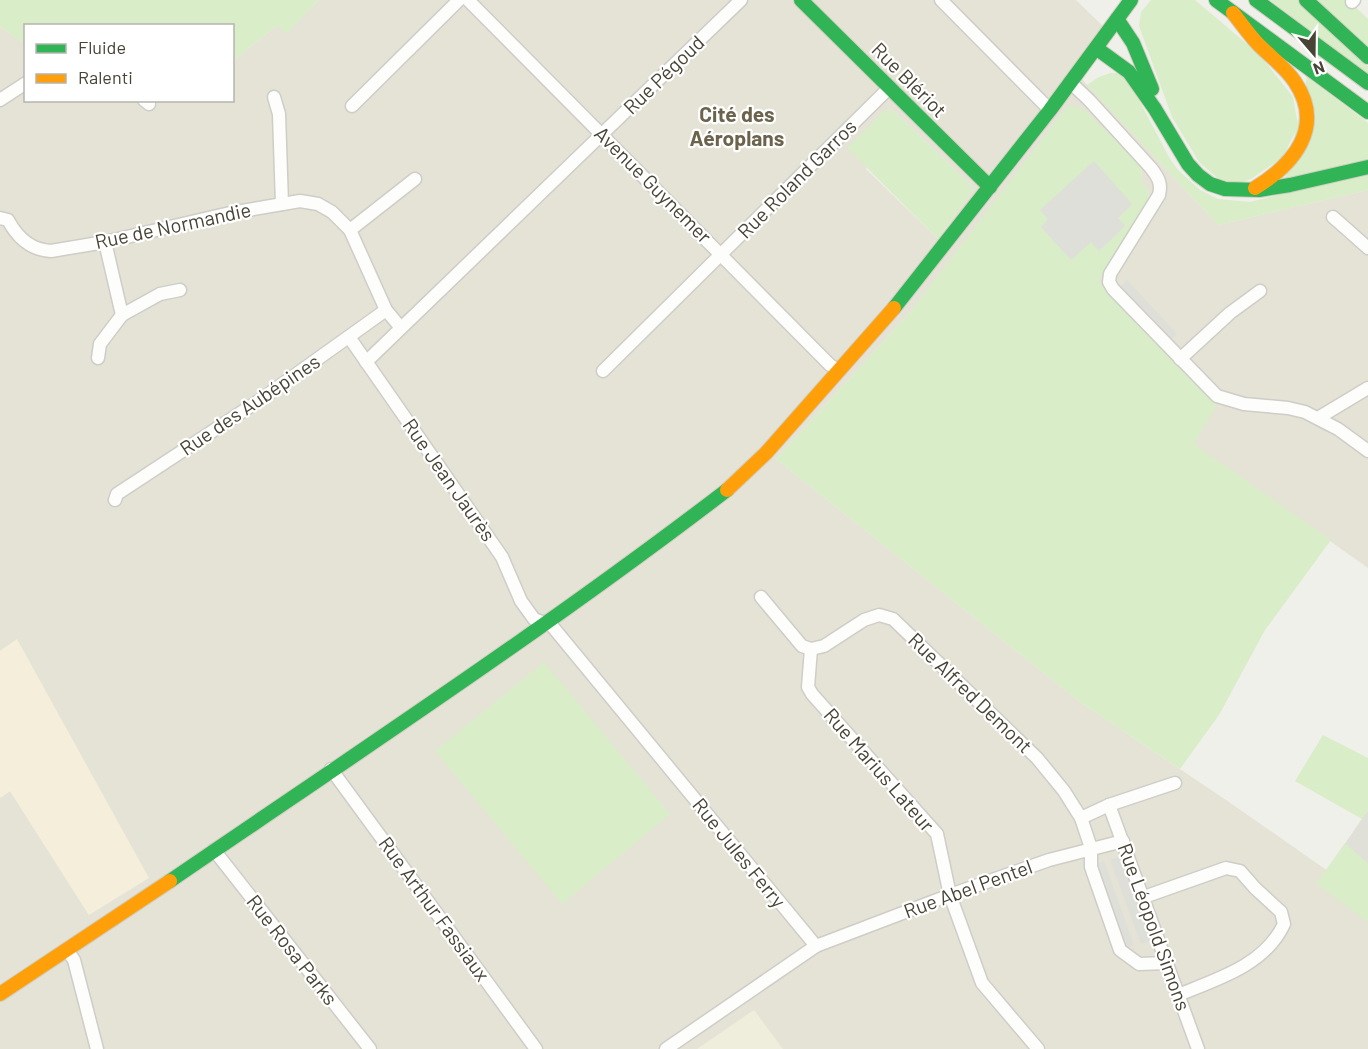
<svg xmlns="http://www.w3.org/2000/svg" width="1368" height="1049" font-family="Barlow,sans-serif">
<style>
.residential{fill:#e5e3d6;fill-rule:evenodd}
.commercial{fill:#f4eedb}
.industrial{fill:#e0dfd8}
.education{fill:#efeddb}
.green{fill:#d8edc8}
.parking{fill:#dfdfd9}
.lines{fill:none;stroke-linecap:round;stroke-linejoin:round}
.street-casing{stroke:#cecdc7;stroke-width:15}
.fast-casing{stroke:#d0cec0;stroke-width:16}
.slow-casing{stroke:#d0cec0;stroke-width:16}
.street{stroke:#fdfdfc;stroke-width:12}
.fast{stroke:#30b455;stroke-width:14}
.slow{stroke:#ff9f0a;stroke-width:14}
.labels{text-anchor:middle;stroke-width:4.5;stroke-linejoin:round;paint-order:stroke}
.street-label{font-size:20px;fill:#474335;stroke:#fff}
.neighbourhood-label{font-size:21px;font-weight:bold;fill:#6b634b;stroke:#fff}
</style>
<rect width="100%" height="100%" fill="#f0f0ea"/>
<path class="residential" d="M319,0h757l32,31 -31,43 141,151 150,-35v378l-175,-124 23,-41 -119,-122 52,-81 -1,-10 -7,-9 1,-15 -231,145 -135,148 304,243 149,100 139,97v150h-1368v-251l10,-7 79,124 -72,-275 -17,11v-624l25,17 1,56h206l1,-39 43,-35 11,6zM892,109l82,79 -36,51 -72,-70 20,-59z"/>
<path class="commercial" d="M17,639l132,239 -60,37 -79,-124 -10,7v-147z"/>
<path class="industrial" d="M1368,810v89l-41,-29z"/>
<path class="education" d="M754,1010l29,39h-86z"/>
<g class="green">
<path d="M0,0h319l-32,33 -11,-7 -43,35 -1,-35h-206l-1,18 -25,-17z"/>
<path d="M1151,0h44l65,55 33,42 5,29 -15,31 -32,22 -15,5 -15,-3 -22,-19 -27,-45 -33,-91 2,-14z"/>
<path d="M1270,0h28l70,66v9z"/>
<path d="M1315,0h33l20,19v29z"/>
<path d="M1110,73h10l11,12 39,74 8,11 22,20 18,9 32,3 118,-30v18l-150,35 -131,-140 12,-8z"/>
<path d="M1307,77l61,46v38l-83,19z"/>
<path d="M1068,105l15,4 59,57 -1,15 7,9 1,10 -51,81 119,123 -23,40 137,96 -66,90 -46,85 -39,54 -100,-67 -304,-243 135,-148z"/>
<path d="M892,109l82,79 -36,51 -91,-91 38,-38z"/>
<path d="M544,662l126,152 -108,90 -127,-153z"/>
<path d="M1323,735l45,23v52l-6,9 -67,-38z"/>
<path d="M1345,843l23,20v59l-52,-38z"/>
</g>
<g class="parking">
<path d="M1094,161l38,43 -14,14 7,8 -26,25 -8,-9 -20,18 -30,-33 7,-8 -8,-9z"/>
<path d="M1127,280l50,54 -11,11 -50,-53z"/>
<path d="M1122,855l30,85 -11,4 -31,-84z"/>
<path d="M1104,861l30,84 -10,4 -30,-84z"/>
</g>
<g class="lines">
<defs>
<g id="street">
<path d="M468,0l362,365 8,5"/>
<path d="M941,0l109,110"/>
<path d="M1352,2l2,-2"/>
<path d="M1070,82l19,18 62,68c7,9 11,15 8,27l-49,79 -1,8 4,7 104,107 27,8 44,4 17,4 33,17 30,22"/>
<path d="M274,97l5,17 3,90"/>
<path d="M0,100l26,-17"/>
<path d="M144,100l5,4"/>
<path d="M352,106l107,-106"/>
<path d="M1333,217l35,31"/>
<path d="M0,218l8,2c9,17 23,30 43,31l54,-9 125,-29 70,-12 18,3 14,8 18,18"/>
<path d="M122,315l38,-21 20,-4"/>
<path d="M401,328l-15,-18 -36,-80 65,-51"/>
<path d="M349,337l153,220 19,44 13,18 18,7 264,320"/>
<path d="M98,358l2,-14 22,-29 -17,-73"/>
<path d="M1180,359l50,-46 30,-22"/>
<path d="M366,362l375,-362"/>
<path d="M603,371l286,-283"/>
<path d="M1318,418l50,-30"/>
<path d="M115,500l2,-6 146,-96 123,-88"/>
<path d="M761,597l41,49 9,3"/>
<path d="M811,649l13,-3 40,-26 15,-5 14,4 144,139 27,33 17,27 10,30v19l29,83 19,14 28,-1"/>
<path d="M811,649l-3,38 4,7 125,140 13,61 32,88 56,66"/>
<path d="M331,769l205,280"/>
<path d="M1109,805l89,244"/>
<path d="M1081,818l28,-13 66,-22"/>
<path d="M214,850l156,199"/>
<path d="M1144,897l82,-29 14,3 15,17 26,24 3,12c-19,41 -66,55 -106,71"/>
<path d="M67,950l7,10 23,89"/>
<path d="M666,1049l150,-103 134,-51 99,-35 74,-19"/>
</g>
<g id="fast">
<path d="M801,0l189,187"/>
<path d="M1216,0l152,112"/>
<path d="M1256,0l112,83"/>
<path d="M1306,0l62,57"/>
<path d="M1117,19l16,24 19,46"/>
<path d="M1096,48l33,24 26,37 33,55 10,11 12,9 15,5 34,1 31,-5 78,-18"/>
<path d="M894,308l156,-198 81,-110"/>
<path d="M170,881c187,-128 377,-253 557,-391"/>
</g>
<g id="slow">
<path d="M1233,13c9,11 17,23 26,32 12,12 27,23 36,37 30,45 -1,82 -40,106"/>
<path d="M727,490l39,-37 128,-145"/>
<path d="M0,994l170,-113"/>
</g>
</defs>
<use href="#street" class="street-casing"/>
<use href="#fast" class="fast-casing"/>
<use href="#slow" class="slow-casing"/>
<use href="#street" class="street"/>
<use href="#fast" class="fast"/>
<use href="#slow" class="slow"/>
</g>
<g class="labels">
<g class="street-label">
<text transform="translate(664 75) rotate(-44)" y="7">Rue Pégoud</text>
<text transform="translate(909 80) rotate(45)" y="7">Rue Blériot</text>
<text transform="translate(797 179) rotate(-45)" y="7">Rue Roland Garros</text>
<text transform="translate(653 185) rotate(45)" y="7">Avenue Guynemer</text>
<text transform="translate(173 226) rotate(-12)" y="7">Rue de Normandie</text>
<text transform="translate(250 405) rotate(-34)" y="7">Rue des Aubépines</text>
<text transform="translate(449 480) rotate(55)" y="7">Rue Jean Jaurès</text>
<text transform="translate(970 693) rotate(44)" y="7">Rue Alfred Demont</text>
<text transform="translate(879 770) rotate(49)" y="7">Rue Marius Lateur</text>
<text transform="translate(739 853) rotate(51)" y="7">Rue Jules Ferry</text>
<text transform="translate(968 889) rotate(-20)" y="7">Rue Abel Pentel</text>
<text transform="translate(434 909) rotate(54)" y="7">Rue Arthur Fassiaux</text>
<text transform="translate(1154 927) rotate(70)" y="7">Rue Léopold Simons</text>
<text transform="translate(292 950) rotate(52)" y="7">Rue Rosa Parks</text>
</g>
<g class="neighbourhood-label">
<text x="737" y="122">Cité des<tspan x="737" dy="24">Aéroplans</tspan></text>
</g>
</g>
<rect x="24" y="24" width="210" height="78" fill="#ffffff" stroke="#b5b4ae" stroke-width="1.5"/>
<rect x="36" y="44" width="30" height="9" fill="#30b455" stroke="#b5b4ae" stroke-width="1.5"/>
<text x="78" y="54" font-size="18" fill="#474335">Fluide</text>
<rect x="36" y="74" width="30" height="9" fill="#ff9f0a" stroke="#b5b4ae" stroke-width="1.5"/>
<text x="78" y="84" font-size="18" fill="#474335">Ralenti</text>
<g transform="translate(1314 54) rotate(160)" stroke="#ffffff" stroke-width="4.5" paint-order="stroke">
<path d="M0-4.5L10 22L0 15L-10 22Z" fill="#474335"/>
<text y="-9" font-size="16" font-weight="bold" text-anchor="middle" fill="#474335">N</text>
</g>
</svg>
